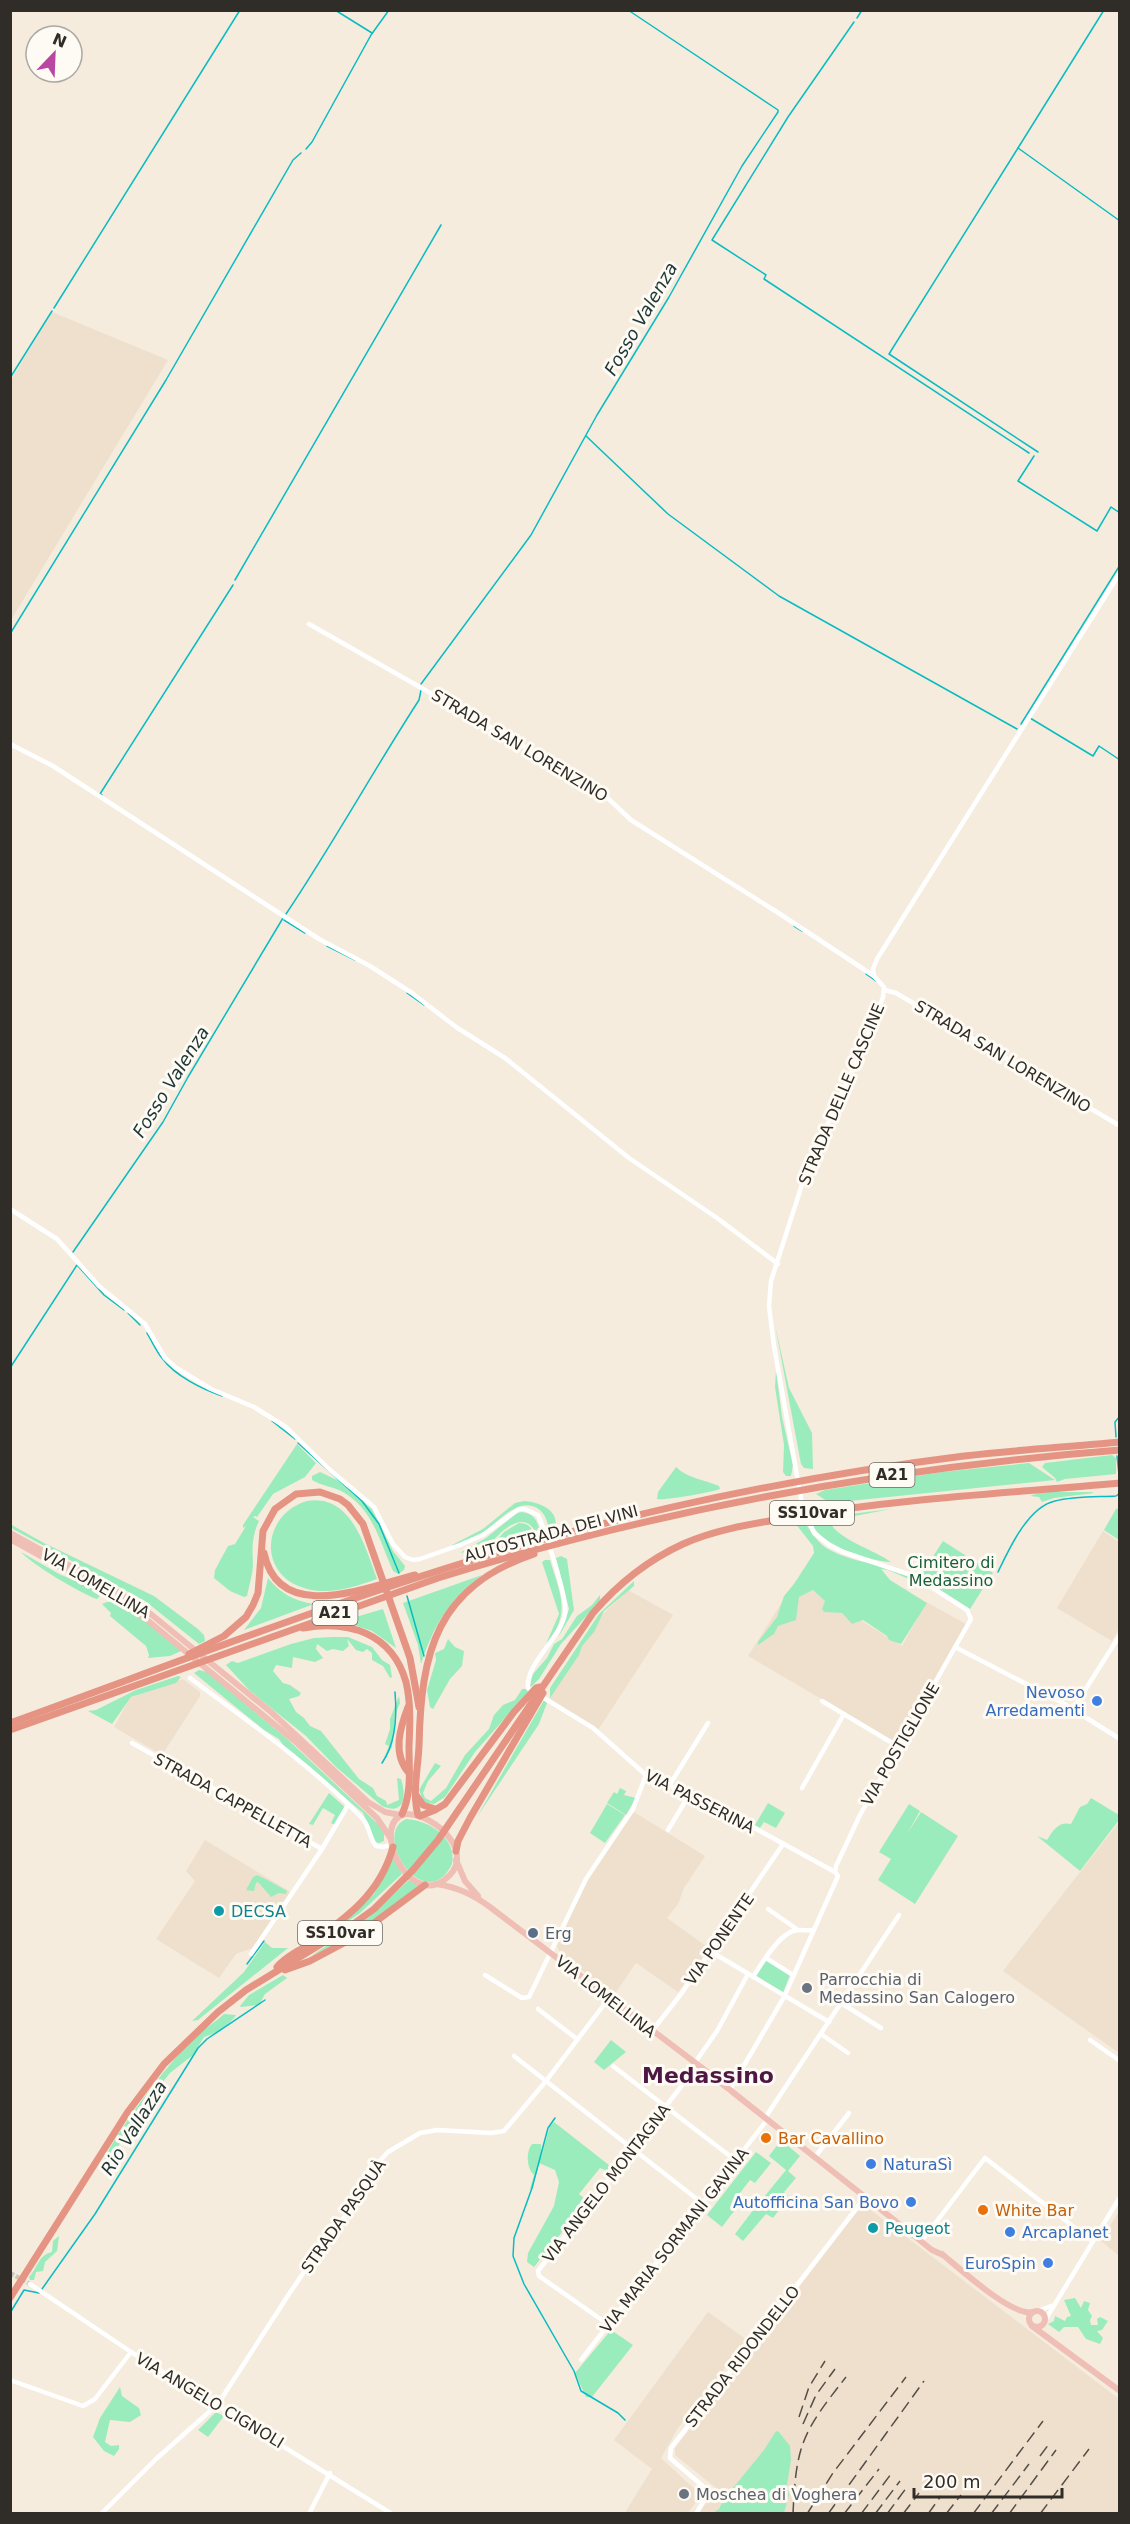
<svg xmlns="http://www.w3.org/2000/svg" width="1130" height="2524" font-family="'DejaVu Sans',sans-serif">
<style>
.built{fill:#eee0cd}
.green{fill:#9becbc}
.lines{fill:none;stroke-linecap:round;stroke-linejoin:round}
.stream{stroke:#08bcc1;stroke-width:1.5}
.minor-tunnel{stroke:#cec6b9;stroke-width:4.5;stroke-dasharray:4.5 2;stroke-linecap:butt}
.minor{stroke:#fff;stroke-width:4.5}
.major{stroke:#efbfb5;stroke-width:6}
.highway{stroke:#e59483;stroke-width:7}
.rail{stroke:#544f48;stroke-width:1.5;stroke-dasharray:12 6;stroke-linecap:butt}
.shop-dot{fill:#3f7fe0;stroke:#fefaf4;stroke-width:2}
.culture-dot{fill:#0f9aa8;stroke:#fefaf4;stroke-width:2}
.service-dot{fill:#5c6f8a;stroke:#fefaf4;stroke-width:2}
.worship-dot{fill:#6b7280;stroke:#fefaf4;stroke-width:2}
.food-dot{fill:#e8710a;stroke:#fefaf4;stroke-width:2}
.labels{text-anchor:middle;stroke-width:6;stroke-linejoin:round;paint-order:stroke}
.shield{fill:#fefaf4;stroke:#6e6a64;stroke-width:1.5}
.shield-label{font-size:15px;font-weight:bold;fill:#302c27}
.street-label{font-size:16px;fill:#302c27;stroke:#fefaf4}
.park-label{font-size:16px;fill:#18603d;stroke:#fefaf4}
.shop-label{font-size:16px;fill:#366cbe;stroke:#fefaf4;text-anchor:end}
.culture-label{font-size:16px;fill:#0d838f;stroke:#fefaf4;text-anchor:start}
.service-label{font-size:16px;fill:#4e5e75;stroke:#fefaf4;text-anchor:start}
.worship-label{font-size:16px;fill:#5b616d;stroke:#fefaf4;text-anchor:start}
.food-label{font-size:16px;fill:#c56008;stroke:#fefaf4;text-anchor:start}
.water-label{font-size:18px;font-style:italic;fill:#1d3636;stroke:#fefaf4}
.district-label{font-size:22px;font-weight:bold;fill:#4f1844;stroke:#fefaf4}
</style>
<rect width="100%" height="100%" fill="#f5ecde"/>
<g class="built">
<path d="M52,312l116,48 -157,260v-240z"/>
<path d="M1103,1531l16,11v86l-7,13 -55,-33z"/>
<path d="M796,1580l106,66 24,-44 40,22 -67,117 -4,1 -147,-86z"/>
<path d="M628,1590l45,25 -75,115 -49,-31 50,-81z"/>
<path d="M183,1679l17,13v4l-38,59 -48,-28 16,-29z"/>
<path d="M634,1812l71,44 -21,32 -6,16 -11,14 43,31 -32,43 -42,-29 -22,32 -54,-42 -3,-7 22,-50 22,-39z"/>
<path d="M1119,1822v231l-116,-82z"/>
<path d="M205,1840l84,51 1,2 -37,55 -17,6 -17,24 -63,-39 39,-58 -9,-10z"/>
<path d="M863,2204l256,195v114h-421l18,-25 -41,-33v-7z"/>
<path d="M1119,2211v45l-18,-15z"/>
<path d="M708,2312l39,28 -69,88 -17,30 40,37 -13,18h-59l-3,-2 26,-42 -38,-29z"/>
</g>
<g class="green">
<path d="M775,1325l14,63 23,45 1,36 -9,-1 -3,-4z"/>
<path d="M776,1370l6,47 11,48 -2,11h-5l-3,-4 1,-27 -9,-58z"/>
<path d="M297,1444l19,19 -11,14 -32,17 -16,23 -2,-1 -2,1 6,4c-7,15 -7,26 -6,42 0,11 -4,23 -6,33l-3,1 -14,-6 -16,-13 1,-8 13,-24 7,-2 11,-18 -3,2v-3z"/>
<path d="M1112,1455l4,3v16l-51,5 -8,3 -2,-4 -13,-11 3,-4z"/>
<path d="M1029,1463l26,17 -225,23 -14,-9 9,-4 117,-18z"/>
<path d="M676,1467c11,11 29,13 43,19l1,3c-7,3 -57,12 -63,10l1,-7z"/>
<path d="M320,1472l19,9 33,28 21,42 12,15 -1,4 -6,4 -5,-3c-13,-29 -20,-62 -50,-79 -9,-5 -21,-6 -31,-12v-4z"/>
<path d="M1041,1492h50l3,1 -40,5 -12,4 -3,-5 -9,-1z"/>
<path d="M307,1501c45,-7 58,46 70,78 -23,8 -48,17 -73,9 -47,-14 -42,-74 3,-87z"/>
<path d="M524,1501c15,1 36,9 31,27l-4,2 -3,-2c0,-7 -4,-16 -11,-20 -20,-12 -42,18 -58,27 -8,5 -17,8 -26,12l-1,-2 31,-16 32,-26z"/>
<path d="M1119,1508h1l-1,32 -15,-10 12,-21z"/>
<path d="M891,1509l-62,12c9,19 44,28 62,41 -24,-1 -75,-18 -81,-43z"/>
<path d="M522,1512c12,2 15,8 18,19l-6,-1c-11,-21 -38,4 -45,17l-29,6 26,-15 31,-25z"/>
<path d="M800,1519c10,7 14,22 28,30 28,16 63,14 90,32v2l-30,-13 -7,-1 9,11 37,23 -26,41 -12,-4 -2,-4 -24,-16 -11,4 -10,-11 -18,-1 -2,-3 3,-8 -12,-11 -14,7 -3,23 -18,6 -4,8 -16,11v-3l19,-25 7,-21 10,-12 20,-31 -1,-7 -18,-23z"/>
<path d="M519,1523c9,0 11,3 15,11l-43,13 13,-15z"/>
<path d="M10,1524l34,19 110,53 44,33 6,6 1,6 -6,3 -54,-43 -132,-72z"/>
<path d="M943,1541l50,32 -23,36 -50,-32z"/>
<path d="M21,1552l38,22 31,13 10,9 -3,3c-14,-4 -67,-36 -76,-47z"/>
<path d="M561,1556l6,3 7,51 -15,26 10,-27 -13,-51z"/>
<path d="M545,1560h5c10,34 22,54 -4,84l13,-30 -17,-52z"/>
<path d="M482,1575c-33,26 -48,49 -61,89l-3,-19 -15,-42z"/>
<path d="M268,1578c13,16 27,23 46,26l-70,26 17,-22z"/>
<path d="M634,1581v5l-30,25 -10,21 -12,14 -3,9 -29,43v-10l49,-74z"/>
<path d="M600,1595v6l-39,43 -22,35 -8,8 -1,-2 3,-11 14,-16 7,-14 8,-5 15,-23 15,-11z"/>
<path d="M107,1602h6l32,19 36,30 -11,5 -22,2 1,-3 -3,-9 -36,-30 1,-3 -9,-9z"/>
<path d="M383,1609l13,39 -24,-17 -30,-10z"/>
<path d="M333,1637h15l24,10 10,13 8,5 2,12 -2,1 -7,-12 -11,-6v-7l-5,-4 -4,3 -7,-2 -9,-11 2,7 -6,5 -10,-2 -6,2 -10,-7 -1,5 7,9 -8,4 -22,-5 -1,11 -16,-3 -3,6 10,12 7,2 11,8 -2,3 -10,3 7,13 8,6 6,8 11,5 38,48 14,9 4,8 9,5 1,4 12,-5 -2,-22 4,1c6,18 3,37 -19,27l-46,-39 -30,-31 -56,-45 -24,-26 6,-4 6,2 53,-19 23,-6z"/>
<path d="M448,1639l7,8 9,4 -2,15 -12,13 -17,30 -3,-2 -3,-17 9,-30 -1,-7 9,-4z"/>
<path d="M199,1670l8,2 78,65 93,87 6,9v8l-5,2 -4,-1 -12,-29 -80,-68 -4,-6 -15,-9 -70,-57z"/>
<path d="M178,1676l3,1 -5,6 -45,14 -19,27 -24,-13 8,-1 40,-20z"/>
<path d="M522,1689h4l2,3 -53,60 -30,45 -11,7 -10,-2 -5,-12 16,-27 6,3 -13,15 -5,12 2,5 6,3 15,-13 19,-33 24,-26 5,-14 9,-10 12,-5z"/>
<path d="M399,1696l1,7 -5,12 -3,32 -10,16 7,-17 -4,-2 5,-15v-10z"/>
<path d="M544,1700l3,3 -8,21 -62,93z"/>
<path d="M620,1788l6,3 -2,4 12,3 -10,17 -19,-12 7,-11 3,2z"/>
<path d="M329,1793l17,15 -11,17 -4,-2 4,-8 -12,-7 -10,17 -4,-1z"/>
<path d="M1091,1798l28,17v5l-39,51 -43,-35 10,4c6,-10 12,-19 24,-16l9,-17 7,-3z"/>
<path d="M768,1803l17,10 -9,15 -12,-6 -4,6 -5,-3z"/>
<path d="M607,1804l18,11 -20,28 -15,-10z"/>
<path d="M909,1804l11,7 -13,23 14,-22 37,24 -43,68 -37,-24 13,-21 -12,-7z"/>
<path d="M406,1819c24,1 51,20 46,45 -26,54 -82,-29 -46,-45z"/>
<path d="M393,1857l9,17 -42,39 -42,29 56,-48z"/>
<path d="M257,1875c11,5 20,10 30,16l-1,3 -7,-1 -8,4 -13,-15 -2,1 -2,8 -8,-1 7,-13z"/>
<path d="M409,1880l11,6 -65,49 -44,21 57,-38z"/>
<path d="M265,1942l7,6h16l-90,72 -6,1 52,-49z"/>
<path d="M766,1960l24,15 -7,18 -27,-17z"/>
<path d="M283,1975l4,3 -22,16 -6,11 -18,2 -1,-1 9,-11z"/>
<path d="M224,2014l12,1c-6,9 -20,19 -32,22l-11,18 -23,18 -14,18 -37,54 -10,18 -7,6c0,-21 68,-107 86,-125 11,-12 24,-19 36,-30z"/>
<path d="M611,2040l15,12 -22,18 -10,-8z"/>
<path d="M554,2122l60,47 -3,4 -11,-5 -21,26 8,7 -53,66 -7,-5 1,-9 26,-47 5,-24 -4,-12 -16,-7 -7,27 -2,-1 4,-14c-8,-7 -8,-24 -2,-31h9v13l9,-31z"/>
<path d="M781,2140l19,16 -12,15 8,7 -12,14 5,5 -16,21 -7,-4 -23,27 -8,-7 22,-29 1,-7 6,-1 22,-27 -17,-14z"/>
<path d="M756,2152l15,11 -16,20 -5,-3 -17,22 5,4 -16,21 -15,-12z"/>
<path d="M59,2236l-2,15 -12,11 -2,9 -7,1 -2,8h-4l-1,-3c8,-8 9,-22 23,-25l1,-11z"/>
<path d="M1075,2298l6,10 3,-7 6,2 -2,7 4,6 -2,4 1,5h7l-1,-6 3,-2 8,4 -6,9 -5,1 6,7 -3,6 -14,-5 -8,-12h-14l-5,5 -11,-8 6,-3 1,-5 10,5 2,-4 4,-1 -7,-16z"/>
<path d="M611,2330l22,15 -41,52h-6l-11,-24z"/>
<path d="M120,2387l2,9 17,12 2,7 -11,7 -20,-2 -5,22 6,4 8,-1v4l-5,7 -10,-5 -11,-14 7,-19z"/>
<path d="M216,2412l8,4 -16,21 -10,-7z"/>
<path d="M776,2431l3,1 11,14 1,14 -4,25 2,10 -5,18h-71l6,-4 5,-10 40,-49z"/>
</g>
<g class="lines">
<g class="stream">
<path d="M335,10l37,23"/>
<path d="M1104,10l-86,138 102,73"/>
<path d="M857,18l5,-8"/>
<path d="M854,22l-66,95 -76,123 54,35 -2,4 265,174"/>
<path d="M1018,148l-129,206 149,98"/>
<path d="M306,149l6,-7 59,-107 18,-25"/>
<path d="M54,308l186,-298"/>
<path d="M10,378l42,-67"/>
<path d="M586,436l82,78 111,82 238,133"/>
<path d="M1034,456l-16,25 79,50 14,-24 9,6"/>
<path d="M235,580l206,-355"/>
<path d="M10,634l156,-254 127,-220 8,-7"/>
<path d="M421,684l110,-149 66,-120 72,-118 73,-131 36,-54v-2l-150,-100"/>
<path d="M1030,718l63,38 6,-10 21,14"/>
<path d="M1021,724l99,-159"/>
<path d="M102,795l-2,-1 133,-209"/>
<path d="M286,914c47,-70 87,-143 133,-214l2,-10"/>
<path d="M284,920l21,13"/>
<path d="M794,926l8,5"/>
<path d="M327,946l28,14"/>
<path d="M866,974l10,7"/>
<path d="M407,993l17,12"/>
<path d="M73,1252l90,-130 25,-45 95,-159"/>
<path d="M78,1266l26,29 20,15"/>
<path d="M128,1313l12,12"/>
<path d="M147,1333c5,8 9,18 15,25 13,18 40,31 60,38"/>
<path d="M10,1368l67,-103"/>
<path d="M272,1421l23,18"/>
<path d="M1116,1437l-1,-15 5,-6"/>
<path d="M298,1443l64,58 17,23 20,49"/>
<path d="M1117,1456l2,19"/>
<path d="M998,1572c11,-23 30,-65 57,-71 19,-5 42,-4 61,-5l4,-3"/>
<path d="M407,1596l17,60"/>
<path d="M382,1763c14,-20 15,-48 13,-71"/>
<path d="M247,1964l17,-23"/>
<path d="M555,2118l-7,10 -16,60 -18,50 -1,18 11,28 50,87 7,20 37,22 7,7"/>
<path d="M42,2289l53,-75 103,-166 9,-9 58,-39"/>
<path d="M10,2313l14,-23 15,3"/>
</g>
<path class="minor-tunnel" d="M10,2273l20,11"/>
<g class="minor">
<path d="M309,624l288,164 34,32 146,92 97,64"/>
<path d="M10,744l43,22 266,173 51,27 42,27 44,34 49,31 124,100 88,60 61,46"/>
<path d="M885,990l11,3 224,133"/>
<path d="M10,1209l47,30 42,47 46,38 20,34 10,9 36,22 43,18 32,20 44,43 44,37 19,37 12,13 8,3 7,-1 40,-14 23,-10 36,-26h6l13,6c7,16 30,84 27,99 -4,24 -40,50 -37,74"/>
<path d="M955,1647l106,55 59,37"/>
<path d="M190,1678c59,44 121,87 172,140 8,8 7,20 14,28l8,1 8,-3"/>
<path d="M544,1698l49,30 53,47 72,33 117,64"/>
<path d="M822,1701l77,46"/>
<path d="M1073,1709l47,-74"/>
<path d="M132,1743l190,106 26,-44"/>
<path d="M669,1786l39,-63"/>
<path d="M802,1788l42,-74"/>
<path d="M668,1830l21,-35"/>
<path d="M768,1909l30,21"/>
<path d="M710,1951l119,71"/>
<path d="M251,1954l71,-105"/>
<path d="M766,1958l27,17"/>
<path d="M485,1975l37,23 7,-1 57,-118 47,-70 13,-34"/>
<path d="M753,1977c8,-13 25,-41 40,-46 6,-2 14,0 19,-1"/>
<path d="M841,2003l40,25"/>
<path d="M538,2009l39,30"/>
<path d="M652,2031l29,-37 102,-150"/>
<path d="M821,2034l27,19"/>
<path d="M1090,2040l30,21"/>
<path d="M514,2056l188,147"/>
<path d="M694,2064l23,-33 31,-57"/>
<path d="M613,2066l122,94"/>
<path d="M729,2091l55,-94 54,-121 -3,-4 1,-6 24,-51 111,-196 -4,-9 -53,-34 -71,-24 -14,-7 -15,-12 -12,-29 -28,-158 -5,-40 2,-25 36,-112 56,-122 20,-50 1,-10 -10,-11 -1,-7 4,-10 243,-386"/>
<path d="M765,2118l134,-203"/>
<path d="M815,2157l34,-44"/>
<path d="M924,2238l61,-80 107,83"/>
<path d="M30,2284l101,68 261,162"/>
<path d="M1038,2311l13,-5"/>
<path d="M1044,2322l76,-125"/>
<path d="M609,2325l-70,-49 -1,-5 159,-205"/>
<path d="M581,2360l186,-240"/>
<path d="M10,2380l73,26 12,-7 36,-47"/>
<path d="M101,2514l55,-55 62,-55 71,-110 41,-60 23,-27 23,-42 12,-13 32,-19 17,-3 54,3 13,-2 42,-50 63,-83"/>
<path d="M309,2514l21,-41"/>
<path d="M696,2514l11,-18 -2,-8 -35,-30 1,-10 195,-252"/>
</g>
<g class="major">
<path d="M10,1533l113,62 29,20 119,97 97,90 17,10 15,3"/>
<path d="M10,1539l78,43 58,37 151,124 80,75 14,21"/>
<path d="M405,1814c31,-1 75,42 38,67 -37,24 -73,-58 -38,-67z"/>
<path d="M456,1860l9,21 13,15"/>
<path d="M436,1884c21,3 36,10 54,23l216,164 226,179 11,5"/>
<path d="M942,2254c17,14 70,63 91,58"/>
<circle cx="1037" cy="2319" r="8"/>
<path d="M1032,2326l88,65"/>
</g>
<g class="highway">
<path d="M264,1553c15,73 106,33 151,22"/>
<path d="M303,1628c46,-8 89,5 103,54 5,21 4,43 3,64 0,23 3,47 -7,68"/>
<path d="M189,1654l35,-18 22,-19 7,-12 5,-12 5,-62 12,-22 21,-15 24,-2 20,7 8,6 15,19 47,134 9,49"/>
<path d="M408,1707c-8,21 -16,47 1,66"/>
<path d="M10,1723c174,-63 347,-131 524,-181 140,-39 286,-68 430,-86 52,-6 104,-9 156,-14"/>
<path d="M10,1730l428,-152c222,-69 450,-110 682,-128"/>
<path d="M416,1795l7,10 12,4"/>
<path d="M418,1815c-6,-22 0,-46 1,-69 2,-94 17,-159 115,-192"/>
<path d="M420,1816l15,-6 10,-6 69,-92 22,-24 4,-1"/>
<path d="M456,1851l2,-10 12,-23 73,-125"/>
<path d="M277,1967c7,-9 20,-15 30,-22 39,-27 73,-50 86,-98"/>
<path d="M285,1970l25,-9 45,-24 70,-52"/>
<path d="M10,2298l117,-185 37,-49 54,-52 28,-22 106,-65 22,-16 39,-39 25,-30 155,-227c25,-29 55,-53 90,-69 36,-16 76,-21 115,-28 106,-18 214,-23 322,-33"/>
</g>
<g class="rail">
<path d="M799,2417l10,-30 16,-26"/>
<path d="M803,2424l13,-29 19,-26"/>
<path d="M1040,2456l9,-12"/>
<path d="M793,2514c3,-71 10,-82 53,-137"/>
<path d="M807,2514l26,-41 73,-96"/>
<path d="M828,2514l96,-133"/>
<path d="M844,2514l35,-45"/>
<path d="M861,2514l30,-40"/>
<path d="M875,2514l25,-33"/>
<path d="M887,2514l20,-27"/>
<path d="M903,2514l16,-21"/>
<path d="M928,2514l13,-18"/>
<path d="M946,2514l15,-19"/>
<path d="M973,2514l70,-93"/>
<path d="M991,2514l38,-50"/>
<path d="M1009,2514l47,-64"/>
<path d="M1040,2514l49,-65"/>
</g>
</g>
<g class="shop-dot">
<circle cx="1097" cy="1701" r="6"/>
<circle cx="871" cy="2164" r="6"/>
<circle cx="911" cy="2202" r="6"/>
<circle cx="1010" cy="2232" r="6"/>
<circle cx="1048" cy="2263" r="6"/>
</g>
<g class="culture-dot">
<circle cx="219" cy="1911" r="6"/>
<circle cx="873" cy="2228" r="6"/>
</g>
<circle class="service-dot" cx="533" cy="1933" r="6"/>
<g class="worship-dot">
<circle cx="807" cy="1988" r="6"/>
<circle cx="684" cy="2494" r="6"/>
</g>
<g class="food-dot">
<circle cx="766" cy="2138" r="6"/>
<circle cx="983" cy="2210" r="6"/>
</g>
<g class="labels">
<g class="shield">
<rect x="869.5" y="1463" width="45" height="24" rx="4.5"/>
<rect x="770" y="1501" width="84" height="24" rx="4.5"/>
<rect x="312.5" y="1601" width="45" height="24" rx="4.5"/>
<rect x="298" y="1921" width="84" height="24" rx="4.5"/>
</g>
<g class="shield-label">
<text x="892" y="1480">A21</text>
<text x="812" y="1518">SS10var</text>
<text x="335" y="1618">A21</text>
<text x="340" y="1938">SS10var</text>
</g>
<g class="street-label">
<text transform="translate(520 745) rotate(31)" y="6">STRADA SAN LORENZINO</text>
<text transform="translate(1003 1056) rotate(31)" y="6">STRADA SAN LORENZINO</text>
<text transform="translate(841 1094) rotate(-67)" y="6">STRADA DELLE CASCINE</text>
<text transform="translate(551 1533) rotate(-15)" y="6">AUTOSTRADA DEI VINI</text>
<text transform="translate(96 1583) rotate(30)" y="6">VIA LOMELLINA</text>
<text transform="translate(900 1744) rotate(-60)" y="6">VIA POSTIGLIONE</text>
<text transform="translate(233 1800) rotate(29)" y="6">STRADA CAPPELLETTA</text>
<text transform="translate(700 1801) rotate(27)" y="6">VIA PASSERINA</text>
<text transform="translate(719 1939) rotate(-55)" y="6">VIA PONENTE</text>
<text transform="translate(606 1996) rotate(38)" y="6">VIA LOMELLINA</text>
<text transform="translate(606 2183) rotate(-52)" y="6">VIA ANGELO MONTAGNA</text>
<text transform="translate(343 2216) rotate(-55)" y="6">STRADA PASQUÀ</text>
<text transform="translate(674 2240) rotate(-52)" y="6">VIA MARIA SORMANI GAVINA</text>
<text transform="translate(742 2356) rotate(-52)" y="6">STRADA RIDONDELLO</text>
<text transform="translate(210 2400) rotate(31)" y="6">VIA ANGELO CIGNOLI</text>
</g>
<g class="park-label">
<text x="951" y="1568">Cimitero di<tspan x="951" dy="18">Medassino</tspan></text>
</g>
<g class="shop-label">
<text x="1085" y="1698">Nevoso<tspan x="1085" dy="18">Arredamenti</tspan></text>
<text x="883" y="2170" text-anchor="start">NaturaSì</text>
<text x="899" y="2208">Autofficina San Bovo</text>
<text x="1022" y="2238" text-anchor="start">Arcaplanet</text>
<text x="1036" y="2269">EuroSpin</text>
</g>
<g class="culture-label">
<text x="231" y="1917">DECSA</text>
<text x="885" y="2234">Peugeot</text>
</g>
<g class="service-label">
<text x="545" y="1939">Erg</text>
</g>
<g class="worship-label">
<text x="819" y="1985">Parrocchia di<tspan x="819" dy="18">Medassino San Calogero</tspan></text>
<text x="696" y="2500">Moschea di Voghera</text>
</g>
<g class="food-label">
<text x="778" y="2144">Bar Cavallino</text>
<text x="995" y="2216">White Bar</text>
</g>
<g class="water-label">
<text transform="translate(641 319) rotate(-60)" y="6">Fosso Valenza</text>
<text transform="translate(171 1082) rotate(-58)" y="6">Fosso Valenza</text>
<text transform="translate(134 2128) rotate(-58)" y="6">Rio Vallazza</text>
</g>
<g class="district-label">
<text x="708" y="2083">Medassino</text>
</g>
</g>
<rect width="1130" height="2524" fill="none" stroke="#302c27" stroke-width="24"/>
<g transform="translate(54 54) rotate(23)"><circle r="28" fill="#fefaf4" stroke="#aca8a2" stroke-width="1.5"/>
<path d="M0-4.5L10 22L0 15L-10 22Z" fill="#b947a2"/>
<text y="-9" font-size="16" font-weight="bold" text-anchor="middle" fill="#302c27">N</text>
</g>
<path d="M914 2488v9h148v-9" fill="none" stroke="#302c27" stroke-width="3"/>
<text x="923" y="2488" font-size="18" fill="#302c27" stroke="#fefaf4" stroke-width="4.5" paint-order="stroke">200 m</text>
</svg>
